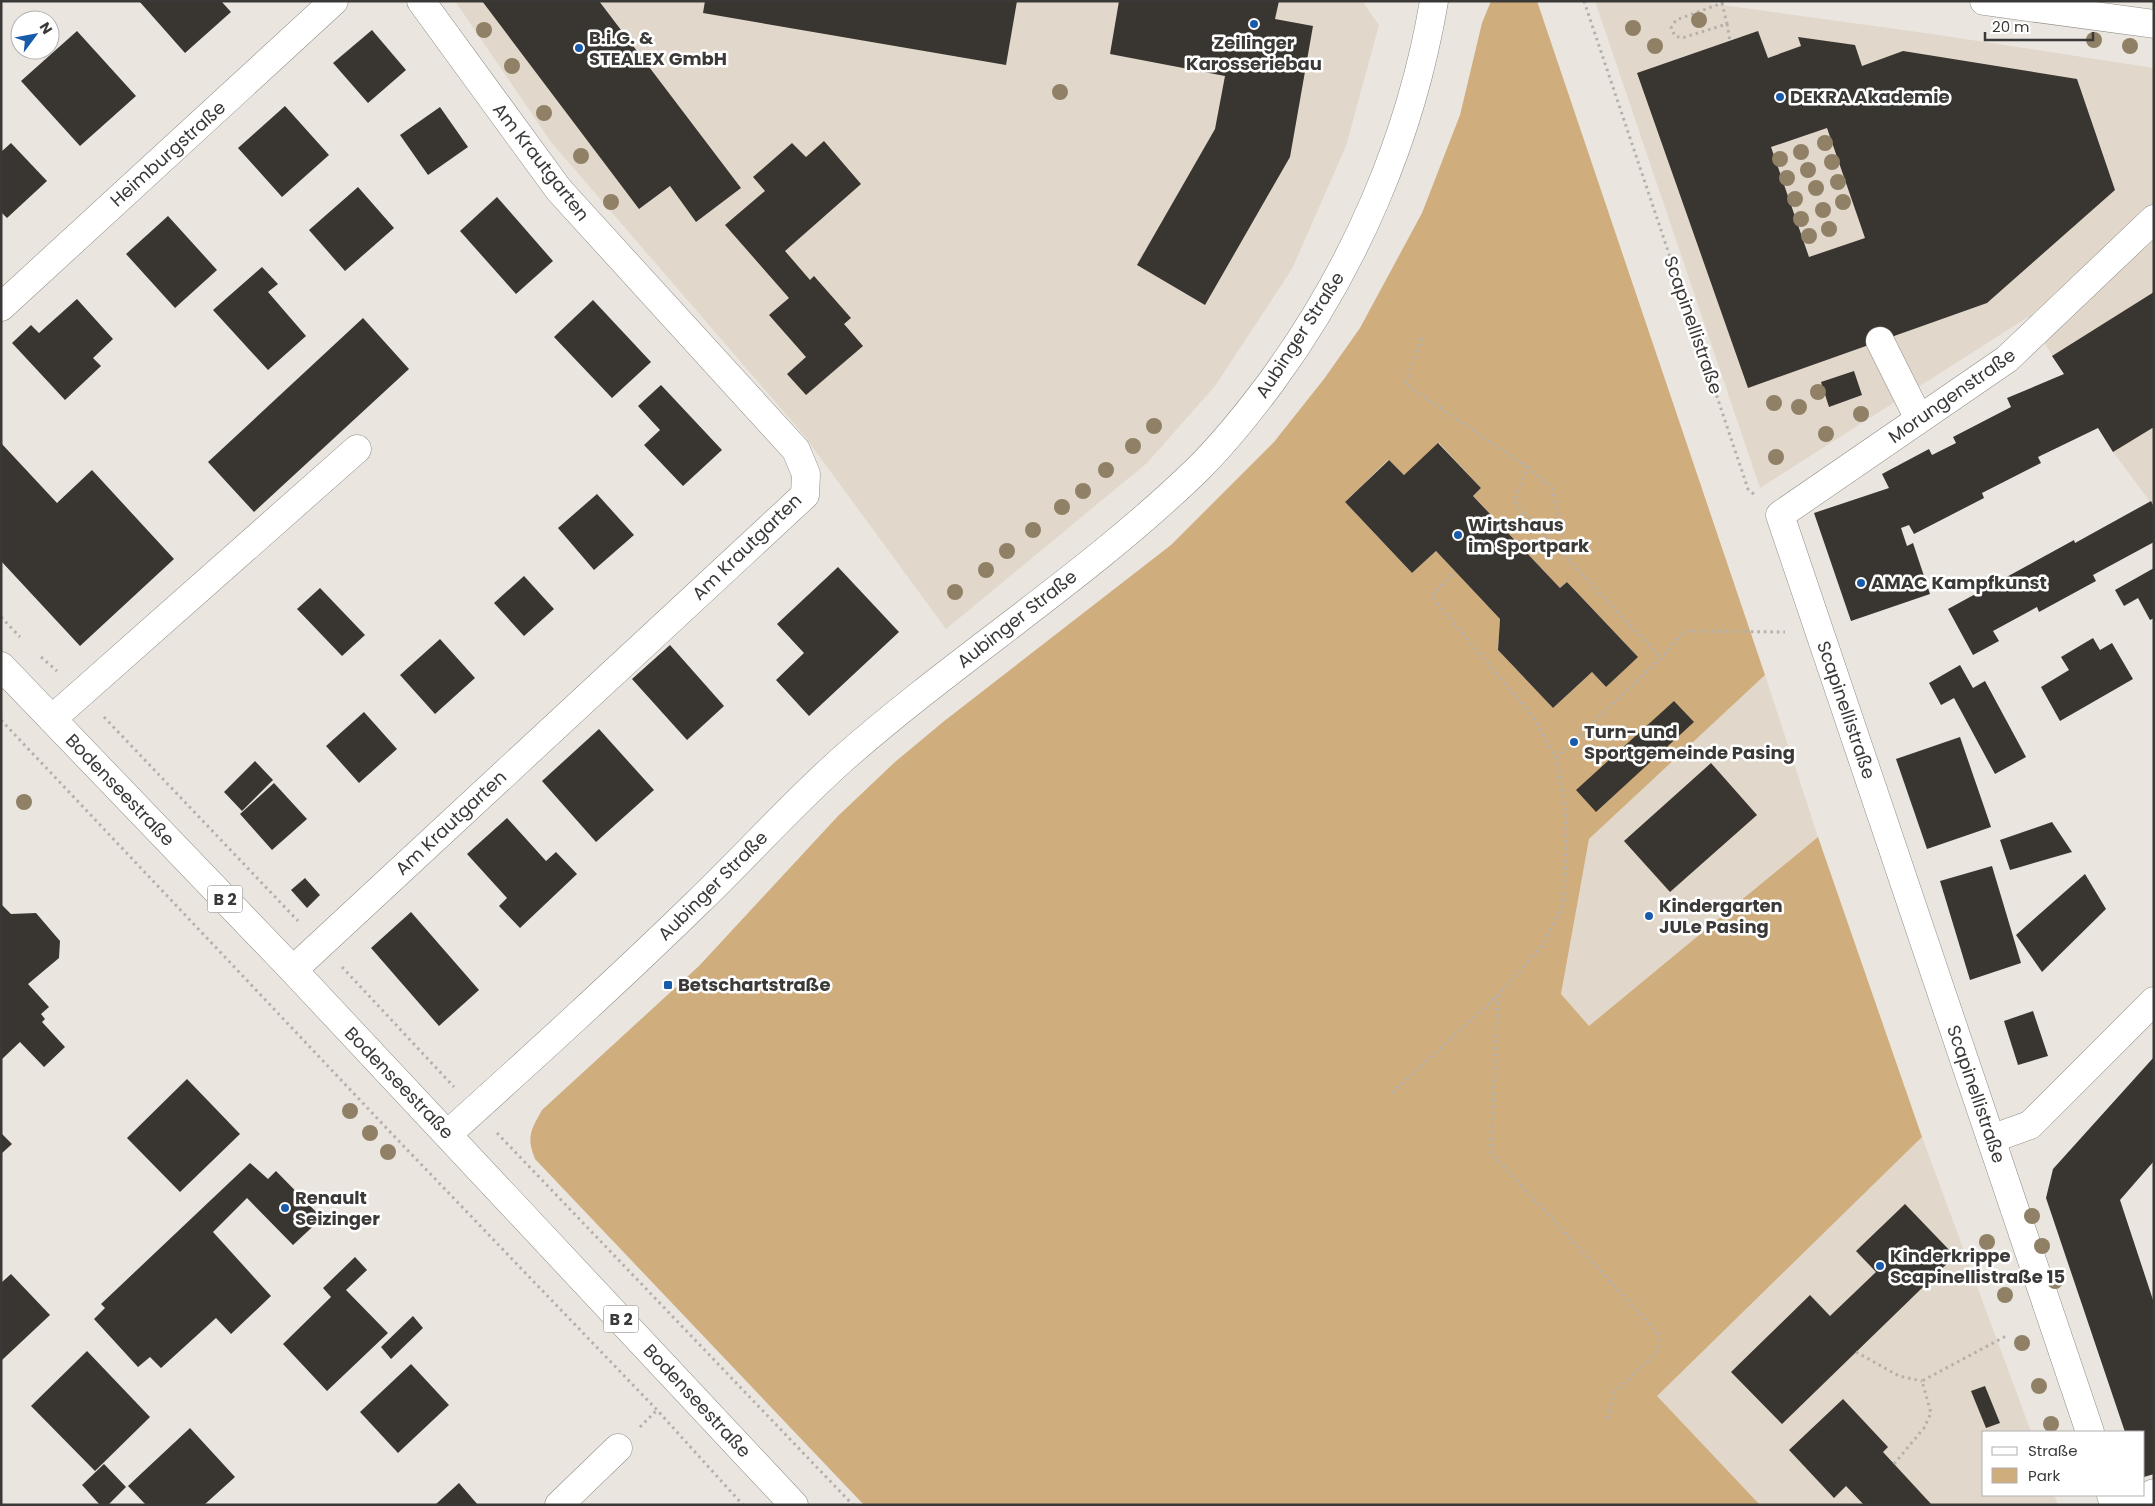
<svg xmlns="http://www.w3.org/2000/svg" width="2155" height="1506" font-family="Poppins,sans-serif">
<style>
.built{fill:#e1d8cb}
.green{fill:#cfad7d;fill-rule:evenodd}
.building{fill:#393530;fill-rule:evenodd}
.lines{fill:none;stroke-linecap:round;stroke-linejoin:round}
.minor-casing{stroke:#918d87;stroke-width:29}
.major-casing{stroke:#918d87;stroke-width:29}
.path{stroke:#b4b0ab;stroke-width:3;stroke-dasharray:2.5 4;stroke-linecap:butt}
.minor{stroke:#fff;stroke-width:28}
.major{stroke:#fff;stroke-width:28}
.tree{fill:#8f8066}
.poi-dot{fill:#195bab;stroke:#fff;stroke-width:2}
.labels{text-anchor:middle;stroke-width:5;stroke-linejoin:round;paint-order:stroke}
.shield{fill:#fff;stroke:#767473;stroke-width:1}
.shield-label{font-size:16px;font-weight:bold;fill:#3b3937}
.poi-label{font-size:18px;font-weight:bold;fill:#3b3937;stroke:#fff;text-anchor:start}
.street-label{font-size:18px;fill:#3b3937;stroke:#fff}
</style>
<rect width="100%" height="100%" fill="#eae5df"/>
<g class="built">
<path d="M455,1h907l17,24 -33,121 -54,123 -77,117 -68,77 -201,166 -143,-195 -252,-292z"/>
<path d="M1595,1h99l238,33 222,34v439l-41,-55 -85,-135 -268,171z"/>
<path d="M1765,675l53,162 -229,190 -28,-33 28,-155z"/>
<path d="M1922,1137l109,295h-47v63h70l4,10h-298l-104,-109z"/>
</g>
<path class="green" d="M1491,1h46l228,674 -176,164 -28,155 28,32 229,-189 104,300 -265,259 103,109h-896l-329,-346c-9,-22 -4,-29 7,-49l157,-144 139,-150 57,-54 48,-40 228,-177 103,-103 50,-63 36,-51 62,-115 38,-98 22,-92zM1439,443l42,45 -8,8 87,92 7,-6 70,74 -31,31 -14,-15 -39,36 -55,-58 2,-31 -64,-68 -24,22 -67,-71 43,-42 16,15z"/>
<g class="building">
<path d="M139,1h82l10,11 -46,41z"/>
<path d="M482,1h117l142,187 -45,34 -26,-36 -31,23z"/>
<path d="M705,1h312l-11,64 -303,-52z"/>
<path d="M1119,1h160l-4,18 38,7 -23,131 -85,148 -68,-40 78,-136 10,-53 -115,-22z"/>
<path d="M372,30l34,40 -38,33 -35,-40z"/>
<path d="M77,31l59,65 -56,50 -59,-65z"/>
<path d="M1758,31l10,27 33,-12 -3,-9 57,8 7,21 41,-15 174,28 38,111 -128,113 -239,85 -111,-315zM1827,128l38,110 -56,19 -38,-110z"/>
<path d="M285,106l44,49 -47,42 -44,-49z"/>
<path d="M440,107l28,40 -40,28 -28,-40z"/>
<path d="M824,141l37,43 -76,67 25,29 4,-4 37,42 -7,6 19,22 -57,49 -19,-21 19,-17 -37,-42 20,-17 -64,-73 40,-34 -12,-14 39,-34 14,14z"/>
<path d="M11,143l36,38 -40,37 -6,-6v-60z"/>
<path d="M358,187l36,41 -49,43 -36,-41z"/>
<path d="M497,197l56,64 -37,33 -56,-63z"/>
<path d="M168,216l49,54 -42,38 -49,-54z"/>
<path d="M262,267l16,17 -10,8 38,44 -38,34 -55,-60z"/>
<path d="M2154,292v135l-41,25 -15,-24 -60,29 3,6 -59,30 2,5 -70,36 -5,-9 -8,3 6,18 6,-3 17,51 -79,27 -37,-108 75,-25 -7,-14 47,-25 3,6 24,-12 -3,-6 58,-30 -4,-9 57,-24 -12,-18z"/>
<path d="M77,299l36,40 -20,19 8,8 -36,34 -53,-57 19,-18 8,8z"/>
<path d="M593,300l58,62 -39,36 -58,-61z"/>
<path d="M363,318l46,51 -155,143 -46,-50z"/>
<path d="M1854,371l8,24 -33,12 -8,-25z"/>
<path d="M661,385l61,65 -39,36 -39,-41 16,-15 -22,-24z"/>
<path d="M1,443l56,60 35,-33 82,89 -94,87 -79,-85z"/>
<path d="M1438,443l43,45 -8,8 87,92 7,-6 71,75 -32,30 -14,-15 -39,36 -55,-58 2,-31 -64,-68 -24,22 -67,-71 44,-42 15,15z"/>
<path d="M597,494l37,41 -40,35 -36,-42z"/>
<path d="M2151,501l3,6v35l-61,33 3,6 -57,31 -2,-5 -44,24 6,10 -26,14 -25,-46 126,-69 1,3z"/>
<path d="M838,567l61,65 -90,84 -33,-36 28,-27 -27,-29z"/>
<path d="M2154,568v50l-4,2 -12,-22 -14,8 -9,-16z"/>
<path d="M524,576l30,33 -30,27 -30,-33z"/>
<path d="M320,588l45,47 -23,21 -45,-47z"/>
<path d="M2093,638l7,12 12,-7 21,36 -73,42 -19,-34 28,-17 -8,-13z"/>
<path d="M440,639l35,39 -40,36 -35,-39z"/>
<path d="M670,645l54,61 -37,34 -55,-61z"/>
<path d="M1960,665l13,23 12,-7 41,76 -31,17 -41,-76 -13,7 -12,-22z"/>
<path d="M1674,701l20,21 -98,90 -20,-22z"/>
<path d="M364,712l33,37 -38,34 -33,-37z"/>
<path d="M599,729l55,61 -58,52 -54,-61z"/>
<path d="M1960,737l31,90 -64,22 -31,-90z"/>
<path d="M255,761l18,19 -31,31 -18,-19z"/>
<path d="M1711,763l46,52 -87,77 -46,-51z"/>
<path d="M274,783l33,36 -35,31 -32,-36z"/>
<path d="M507,818l39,43 10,-9 21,22 -57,54 -21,-22 8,-8 -40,-44z"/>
<path d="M2052,822l20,30 -62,18 -10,-30z"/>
<path d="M1992,866l29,97 -51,17 -30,-99z"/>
<path d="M2085,874l21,35 -64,63 -26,-37z"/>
<path d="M305,878l15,17 -13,13 -16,-18z"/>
<path d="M1,904l10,10 25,-1 24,28 -1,17 -31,26 21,23 -8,7 4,5 -3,3 23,25 -21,20 -24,-25 -19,18z"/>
<path d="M411,912l68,78 -40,36 -68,-78z"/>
<path d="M2033,1011l15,45 -30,9 -14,-44z"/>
<path d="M2154,1057v104l-34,39 34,103v171l-10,3v-45h-19l-79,-234 7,-29z"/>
<path d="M187,1079l53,55 -60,58 -53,-54z"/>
<path d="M1,1133l11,11 -11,10z"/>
<path d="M250,1163l18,16 8,-8 46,47 -29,27 -46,-47 -34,34 58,64 -40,38 -15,-16 -55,50 -11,-11 -12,10 -44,-48 11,-11 -4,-4z"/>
<path d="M1905,1204l50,52 -173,168 -51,-52 79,-77 20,21 46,-44 -20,-21z"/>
<path d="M355,1257l12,13 -21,20 42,43 -61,58 -44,-47 48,-47 -8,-9z"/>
<path d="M11,1274l39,41 -49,46v-78z"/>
<path d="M413,1316l10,12 -32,31 -10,-12z"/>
<path d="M87,1351l63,66 -55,54 -64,-65z"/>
<path d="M411,1364l38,41 -51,48 -38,-41z"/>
<path d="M1985,1386l15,37 -14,5 -15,-37z"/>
<path d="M1843,1399l45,48 -5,5 49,53h-68l-18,-19 -12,12 -45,-48z"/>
<path d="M190,1428l45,49 -31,28h-58l-18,-19z"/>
<path d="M104,1464l22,23 -18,18h-8l-18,-20z"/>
<path d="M459,1483l19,22h-43z"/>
</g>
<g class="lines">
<defs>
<g id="minor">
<path d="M1984,1l170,23"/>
<path d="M1,307l333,-306"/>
<path d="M1880,341l39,78"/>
<path d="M52,719l305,-270"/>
<path d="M293,970l512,-475 1,-21 -10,-24 -237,-260 -138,-189"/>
<path d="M1991,1139l39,-14 124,-124"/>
<path d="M2090,1432l-310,-917 227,-156 147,-140"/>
<path d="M2111,1495l3,10"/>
<path d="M559,1505l59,-57"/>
<path d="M2130,1505l24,-12"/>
</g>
<g id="major">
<path d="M1,666l292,304 501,535"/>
<path d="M448,1134c84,-76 168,-152 249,-231 50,-48 96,-100 148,-146 114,-100 244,-182 353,-288 27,-27 51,-57 74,-88 82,-112 139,-243 162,-380"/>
</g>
</defs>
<use href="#minor" class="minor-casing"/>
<use href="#major" class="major-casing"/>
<g class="path">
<path d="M1584,1l164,488 8,7"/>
<path d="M1722,1v2l-46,17 -5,8 4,8 7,2 45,-14 3,17"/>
<path d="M1722,3l5,21"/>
<path d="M1422,338l-17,46 122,83 -13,35 147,156"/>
<path d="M1527,467l25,21 16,69"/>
<path d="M1506,530l18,-18"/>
<path d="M1,617l19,20"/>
<path d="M41,657l16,14"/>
<path d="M104,717l194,204"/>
<path d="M1,720l392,415 264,275 86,95"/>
<path d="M1556,758l105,-100 24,-27 100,1"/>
<path d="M342,967l112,120"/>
<path d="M1498,995l-7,158 167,180 1,17 -45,43 -7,27"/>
<path d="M1392,1093l106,-98 44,-49 21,-40 3,-46v-45l-10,-57 -23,-41 -102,-121 24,-24"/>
<path d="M497,1133l356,372"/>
<path d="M1856,1352l43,24 23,5"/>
<path d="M640,1427l17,-17"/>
<path d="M1894,1464l30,-36 7,-15 -9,-32 84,-45"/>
</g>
<use href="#minor" class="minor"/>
<use href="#major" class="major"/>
</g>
<g class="tree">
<circle cx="1699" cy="20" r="8"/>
<circle cx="1633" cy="28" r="8"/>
<circle cx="484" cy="30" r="8"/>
<circle cx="2094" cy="40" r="8"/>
<circle cx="1655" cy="46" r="8"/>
<circle cx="2130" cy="46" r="8"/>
<circle cx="512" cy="66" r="8"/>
<circle cx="1060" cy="92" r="8"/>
<circle cx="544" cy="113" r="8"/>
<circle cx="1825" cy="143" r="8"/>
<circle cx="1801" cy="152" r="8"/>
<circle cx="581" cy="156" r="8"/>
<circle cx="1780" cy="159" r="8"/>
<circle cx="1832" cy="162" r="8"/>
<circle cx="1808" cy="170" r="8"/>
<circle cx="1787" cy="178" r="8"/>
<circle cx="1838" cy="182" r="8"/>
<circle cx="1816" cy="188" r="8"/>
<circle cx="1795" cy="199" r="8"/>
<circle cx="611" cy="202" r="8"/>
<circle cx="1843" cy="202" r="8"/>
<circle cx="1823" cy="210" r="8"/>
<circle cx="1801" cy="219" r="8"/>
<circle cx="1829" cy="229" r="8"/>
<circle cx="1809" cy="236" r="8"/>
<circle cx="1818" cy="392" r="8"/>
<circle cx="1774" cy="403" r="8"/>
<circle cx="1799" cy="407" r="8"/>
<circle cx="1861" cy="414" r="8"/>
<circle cx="1154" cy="426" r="8"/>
<circle cx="1826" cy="434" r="8"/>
<circle cx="1133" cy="446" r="8"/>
<circle cx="1776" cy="457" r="8"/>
<circle cx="1106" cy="470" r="8"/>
<circle cx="1083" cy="491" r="8"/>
<circle cx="1062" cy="507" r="8"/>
<circle cx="1033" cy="530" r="8"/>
<circle cx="1007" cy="551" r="8"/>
<circle cx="986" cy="570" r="8"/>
<circle cx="955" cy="592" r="8"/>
<circle cx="24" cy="802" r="8"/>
<circle cx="350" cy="1111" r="8"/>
<circle cx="370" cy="1133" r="8"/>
<circle cx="388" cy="1152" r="8"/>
<circle cx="2032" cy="1216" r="8"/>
<circle cx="1987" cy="1242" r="8"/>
<circle cx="2042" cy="1246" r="8"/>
<circle cx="2055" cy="1281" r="8"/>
<circle cx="2005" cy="1295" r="8"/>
<circle cx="2022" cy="1343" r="8"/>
<circle cx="2039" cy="1386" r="8"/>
<circle cx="2051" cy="1424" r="8"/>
</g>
<g class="poi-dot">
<circle cx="1254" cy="24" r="5"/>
<circle cx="579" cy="48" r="5"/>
<circle cx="1780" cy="97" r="5"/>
<circle cx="1458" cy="535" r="5"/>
<circle cx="1861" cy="583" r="5"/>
<circle cx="1574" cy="742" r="5"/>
<circle cx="1649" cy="916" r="5"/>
<rect x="663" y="980" width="10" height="10" rx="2.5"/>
<circle cx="285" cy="1208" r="5"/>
<circle cx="1880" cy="1266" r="5"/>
</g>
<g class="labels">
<g class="shield">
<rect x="207.5" y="885.5" width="35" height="27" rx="4"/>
<rect x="603.5" y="1305.5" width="35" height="27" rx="4"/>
</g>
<g class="shield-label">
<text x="225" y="905">B 2</text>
<text x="621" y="1325">B 2</text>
</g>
<g class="poi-label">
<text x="589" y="44">B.i.G. &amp;<tspan x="589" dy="21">STEALEX GmbH</tspan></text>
<text x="1254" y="49" text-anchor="middle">Zeilinger<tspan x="1254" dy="21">Karosseriebau</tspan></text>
<text x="1790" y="103">DEKRA Akademie</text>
<text x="1468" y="531">Wirtshaus<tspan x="1468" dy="21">im Sportpark</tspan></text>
<text x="1871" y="589">AMAC Kampfkunst</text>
<text x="1584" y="738">Turn- und<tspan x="1584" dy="21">Sportgemeinde Pasing</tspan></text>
<text x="1659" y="912">Kindergarten<tspan x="1659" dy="21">JULe Pasing</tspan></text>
<text x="678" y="991">Betschartstraße</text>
<text x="295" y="1204">Renault<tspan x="295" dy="21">Seizinger</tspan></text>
<text x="1890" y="1262">Kinderkrippe<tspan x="1890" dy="21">Scapinellistraße 15</tspan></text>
</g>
<g class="street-label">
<text transform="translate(168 154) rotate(-42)" y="6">Heimburgstraße</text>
<text transform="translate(541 162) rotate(52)" y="6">Am Krautgarten</text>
<text transform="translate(1693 325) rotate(71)" y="6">Scapinellistraße</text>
<text transform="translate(1300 335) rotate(-57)" y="6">Aubinger Straße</text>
<text transform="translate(1952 396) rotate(-35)" y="6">Morungenstraße</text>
<text transform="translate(747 547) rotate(-44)" y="6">Am Krautgarten</text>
<text transform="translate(1017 619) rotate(-38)" y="6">Aubinger Straße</text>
<text transform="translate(1846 710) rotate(71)" y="6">Scapinellistraße</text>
<text transform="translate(120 790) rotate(46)" y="6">Bodenseestraße</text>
<text transform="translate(451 823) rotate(-43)" y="6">Am Krautgarten</text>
<text transform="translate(713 886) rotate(-45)" y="6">Aubinger Straße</text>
<text transform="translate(399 1083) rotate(46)" y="6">Bodenseestraße</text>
<text transform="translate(1976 1094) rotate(71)" y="6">Scapinellistraße</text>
<text transform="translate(697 1401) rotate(47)" y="6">Bodenseestraße</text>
</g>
</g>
<rect width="2155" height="1506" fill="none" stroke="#3b3937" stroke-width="5"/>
<rect x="1982" y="1431" width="162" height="65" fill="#ffffff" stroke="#b1b0af"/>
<rect x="1992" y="1447" width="25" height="8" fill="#ffffff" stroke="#b1b0af"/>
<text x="2028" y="1456" font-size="15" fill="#3b3937">Straße</text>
<rect x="1992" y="1468" width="25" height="15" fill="#cfad7d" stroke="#b1b0af"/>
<text x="2028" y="1481" font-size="15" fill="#3b3937">Park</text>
<g transform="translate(35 35) rotate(58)"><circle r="24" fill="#ffffff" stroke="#b1b0af"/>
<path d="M0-4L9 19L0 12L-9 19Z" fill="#195bab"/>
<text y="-8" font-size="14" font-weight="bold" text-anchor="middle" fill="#3b3937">N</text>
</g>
<path d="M1985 32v8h108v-8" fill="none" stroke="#3b3937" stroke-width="2.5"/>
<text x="1992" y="32" font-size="15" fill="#3b3937" stroke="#ffffff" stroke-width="4" paint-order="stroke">20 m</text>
</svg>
